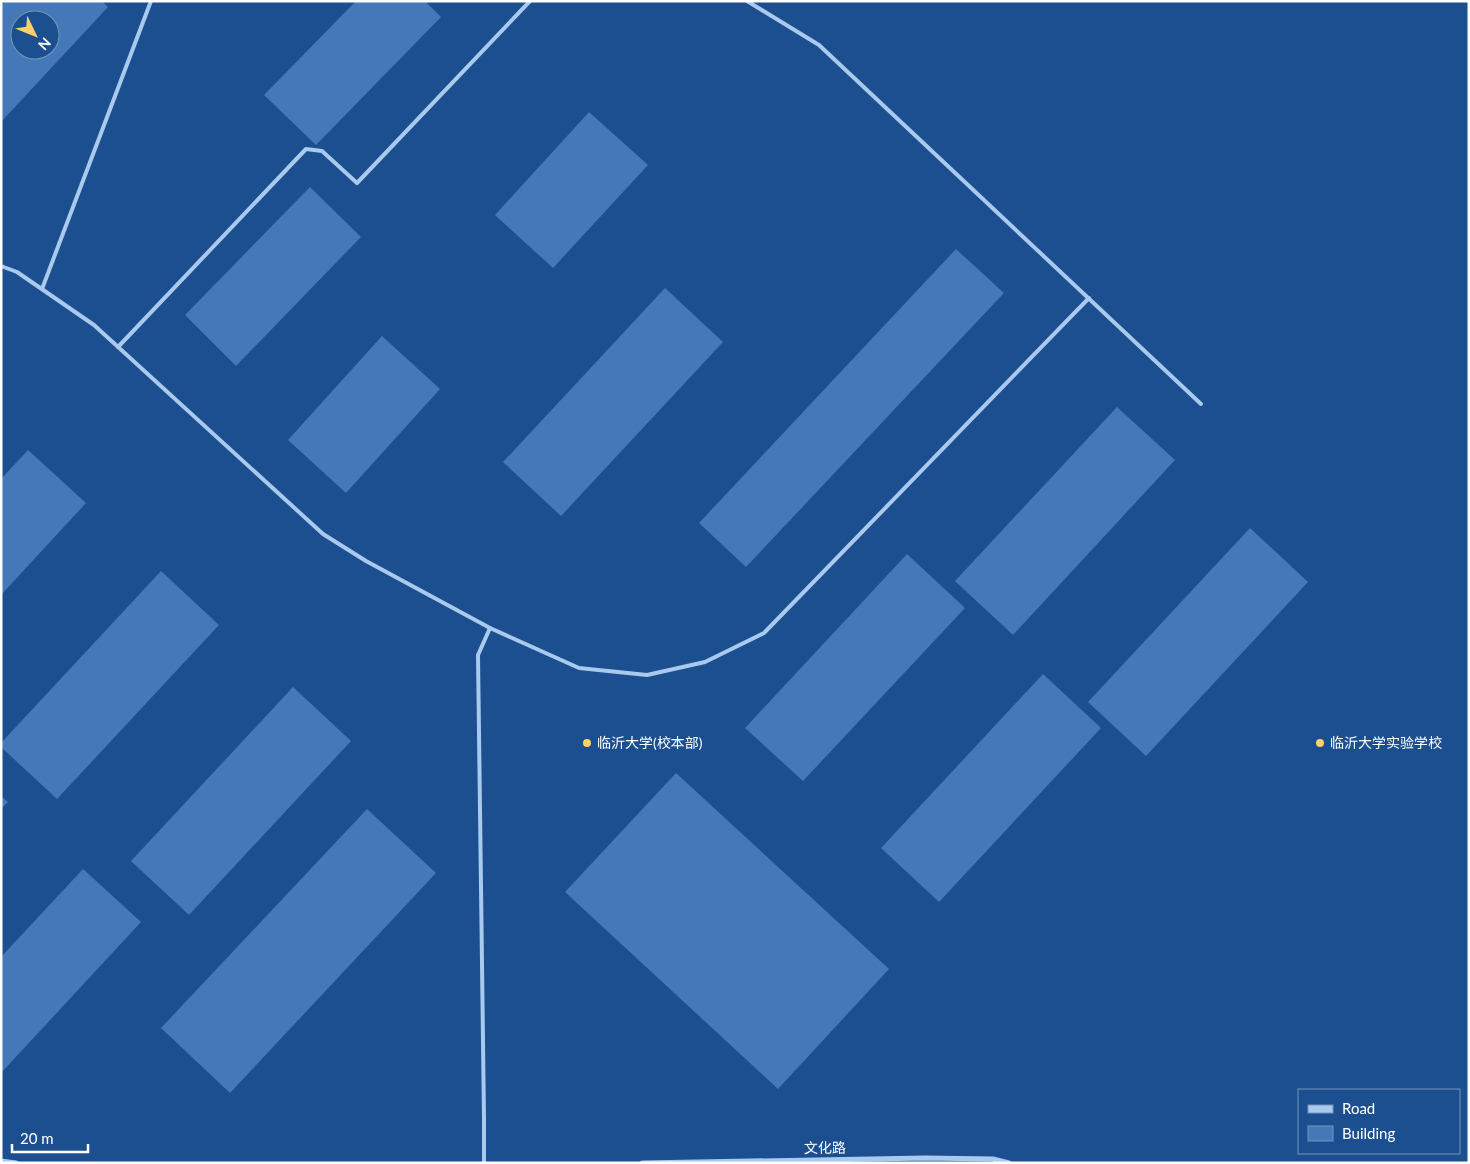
<svg xmlns="http://www.w3.org/2000/svg" width="1470" height="1164" font-family="Lato,'Noto Sans SC',sans-serif">
<style>
.building{fill:#4478b7;fill-rule:evenodd}
.lines{fill:none;stroke-linecap:round;stroke-linejoin:round}
.service{stroke:#a9c9ee;stroke-width:4}
.minor{stroke:#a9c9ee;stroke-width:5}
.poi-dot{fill:#ffd166;stroke:#1b4f8f;stroke-width:2}
.labels{text-anchor:middle;stroke-width:5;stroke-linejoin:round;paint-order:stroke}
.poi-label{font-size:14px;fill:#fff;stroke:#1b4f8f;text-anchor:start}
.street-label{font-size:14px;fill:#fff;stroke:#1b4f8f}
</style>
<rect width="100%" height="100%" fill="#1b4f8f"/>
<g class="building">
<path d="M5,1h97l6,6 -107,115v-116zM20,20h30v30h-30z"/>
<path d="M356,1h69l16,16 -125,128 -52,-50z"/>
<path d="M589,112l59,53 -95,103 -58,-53z"/>
<path d="M310,187l51,50 -125,129 -51,-51z"/>
<path d="M956,249l48,44 -258,274 -47,-44z"/>
<path d="M665,288l58,54 -162,174 -58,-54z"/>
<path d="M382,336l58,53 -94,104 -58,-53z"/>
<path d="M1117,407l58,53 -162,175 -58,-54z"/>
<path d="M28,450l58,53 -85,92v-116z"/>
<path d="M1250,528l58,54 -162,174 -58,-54z"/>
<path d="M907,554l58,54 -162,173 -58,-53z"/>
<path d="M161,571l58,54 -162,174 -56,-52v-4z"/>
<path d="M1043,674l58,54 -162,174 -58,-54z"/>
<path d="M293,687l58,54 -162,174 -58,-54z"/>
<path d="M676,773l213,196 -111,120 -213,-197z"/>
<path d="M1,796l7,6 -7,7z"/>
<path d="M367,809l69,64 -206,220 -69,-65z"/>
<path d="M83,869l58,53 -140,151v-116z"/>
</g>
<g class="lines">
<g class="service">
<path d="M747,1l72,44 382,359"/>
<path d="M1,266l16,6 77,53 229,209 43,27 124,67 89,40 68,7 58,-13 59,-29 325,-335"/>
<path d="M42,289l109,-288"/>
<path d="M118,347l188,-198 16,2 35,32 173,-182"/>
<path d="M484,1163v-45l-6,-463 12,-27"/>
</g>
<g class="minor">
<path d="M1,1161l15,2"/>
<path d="M642,1163l283,-5 68,1 16,4"/>
</g>
</g>
<g class="poi-dot">
<circle cx="587" cy="743" r="5"/>
<circle cx="1320" cy="743" r="5"/>
</g>
<g class="labels">
<g class="poi-label">
<text x="597" y="748">临沂大学(校本部)</text>
<text x="1330" y="748">临沂大学实验学校</text>
</g>
<g class="street-label">
<text transform="translate(825 1148) rotate(-1)" y="5">文化路</text>
</g>
</g>
<rect width="1470" height="1164" fill="none" stroke="#ffffff" stroke-width="5"/>
<rect x="1298" y="1089" width="162" height="65" fill="#1b4f8f" stroke="#7695bc"/>
<rect x="1308" y="1105" width="25" height="8" fill="#a9c9ee" stroke="#7695bc"/>
<text x="1342" y="1114" font-size="15" fill="#ffffff">Road</text>
<rect x="1308" y="1126" width="25" height="15" fill="#4478b7" stroke="#7695bc"/>
<text x="1342" y="1139" font-size="15" fill="#ffffff">Building</text>
<g transform="translate(35 35) rotate(133)"><circle r="24" fill="#1b4f8f" stroke="#7695bc"/>
<path d="M0-4L9 19L0 12L-9 19Z" fill="#ffd166"/>
<text y="-8" font-size="14" font-weight="bold" text-anchor="middle" fill="#ffffff">N</text>
</g>
<path d="M12 1144v8h76v-8" fill="none" stroke="#ffffff" stroke-width="2.5"/>
<text x="20" y="1144" font-size="15" fill="#ffffff" stroke="#1b4f8f" stroke-width="4" paint-order="stroke">20 m</text>
</svg>
